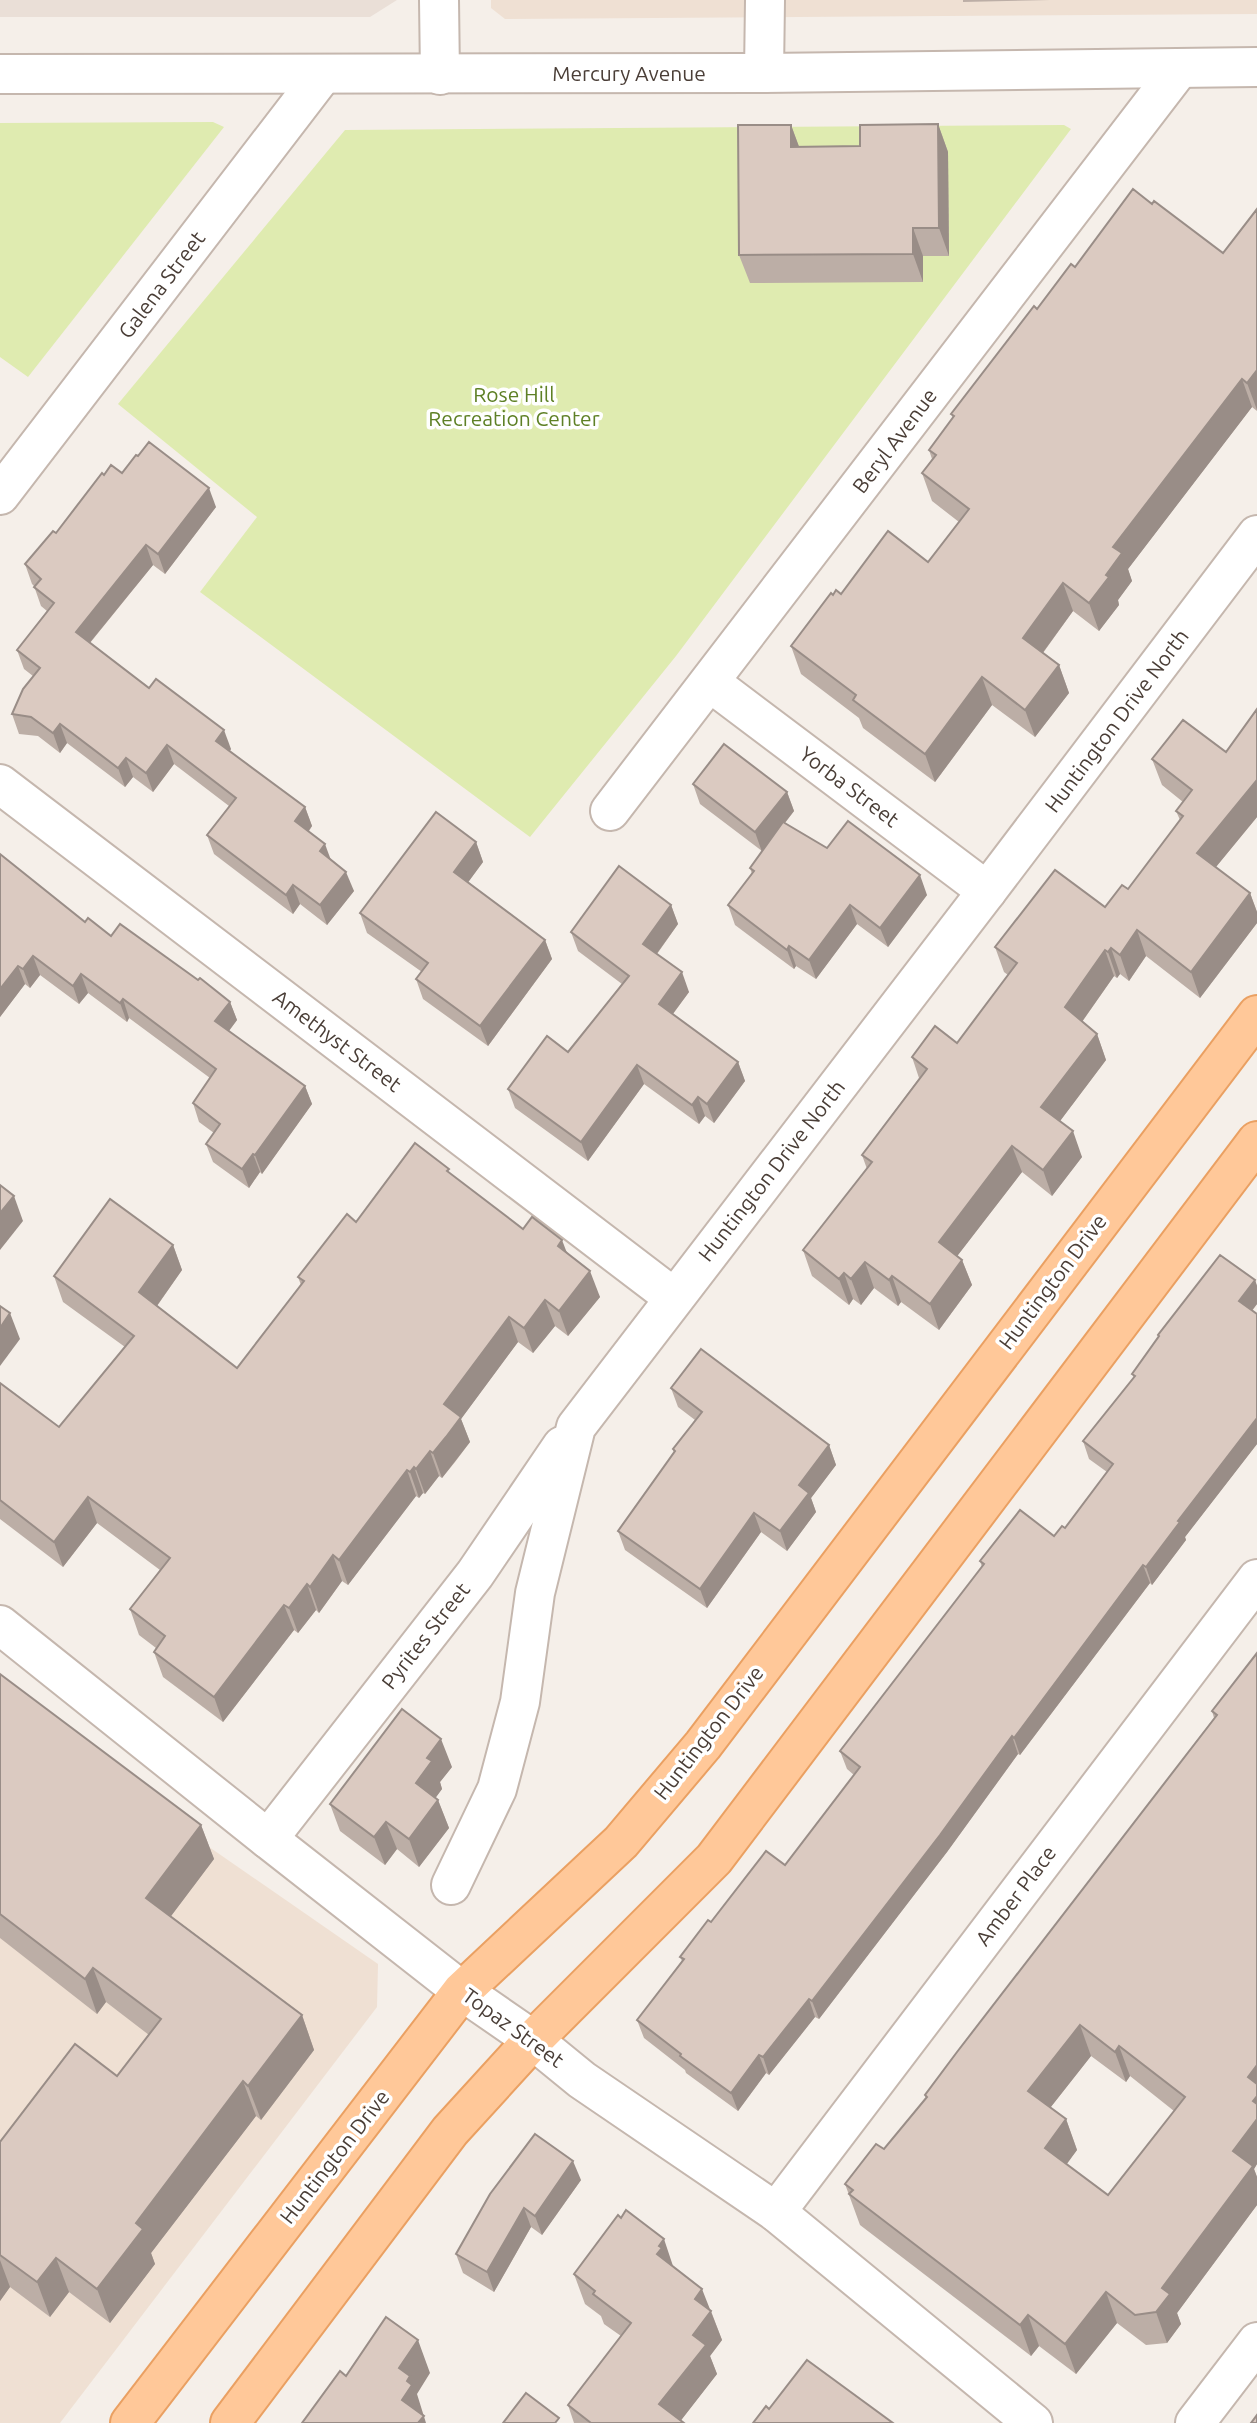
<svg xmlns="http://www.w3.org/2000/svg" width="1257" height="2423" font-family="Ubuntu,sans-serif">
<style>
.residential{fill:#eadfd7}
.education{fill:#efe0d3}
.green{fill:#dfebb0}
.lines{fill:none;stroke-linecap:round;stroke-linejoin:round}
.minor-casing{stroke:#c5b7ae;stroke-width:42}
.major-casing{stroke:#eaa062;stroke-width:42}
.minor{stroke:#fff;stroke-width:38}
.major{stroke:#ffc899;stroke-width:38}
.wall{fill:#bcaea6;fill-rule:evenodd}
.shaded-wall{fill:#998d87}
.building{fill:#dbcac1;stroke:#998d87;stroke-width:2;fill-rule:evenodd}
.labels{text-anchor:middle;stroke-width:7;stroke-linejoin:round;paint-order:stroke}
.street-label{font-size:21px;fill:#4a3e37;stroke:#fff}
.park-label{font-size:21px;fill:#5e8026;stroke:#fff}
</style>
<rect width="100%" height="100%" fill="#f5efe9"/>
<path class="residential" d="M0,0h397l-27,17h-370z"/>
<g class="education">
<path d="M491,0h766v14l-752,5 -14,-11z"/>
<path d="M0,1702l378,262 -1,43 -317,416h-60z"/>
</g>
<g class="green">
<path d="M213,122l11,5 -196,250 -28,-20v-234z"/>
<path d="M1064,125l7,4 -395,527 -146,181 -330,-245 57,-75 -139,-113 227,-274z"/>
</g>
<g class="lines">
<defs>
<g id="minor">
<path d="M439,0l1,75"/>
<path d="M764,73l1,-73"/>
<path d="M0,74l764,-1 493,-6"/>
<path d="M0,495l323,-421"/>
<path d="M711,683l276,208"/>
<path d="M0,784l673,513"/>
<path d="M610,811l569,-742"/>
<path d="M0,1625l268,214 194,152 71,49 49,40 194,132 257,211"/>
<path d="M268,1839l207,-265 87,-128"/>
<path d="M451,1885l46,-96 23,-87 15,-109 41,-166 411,-536 270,-356"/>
<path d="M776,2212l481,-633"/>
<path d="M1195,2423l62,-81"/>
</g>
<g id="major">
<path d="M130,2423l332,-432 159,-149 82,-97 554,-730"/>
<path d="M230,2423l220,-292 83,-91 181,-181 543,-718"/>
</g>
</defs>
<use href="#minor" class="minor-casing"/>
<use href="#major" class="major-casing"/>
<use href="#minor" class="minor"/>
<use href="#major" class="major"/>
</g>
<g class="wall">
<path d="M963,0h87l-87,2z"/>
<path d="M938,124l10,28 1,104h-26v26l-173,1 -11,-28 52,-130 8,22 61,-1z"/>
<path d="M1152,204l71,49 34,-44v202l-5,-4 -124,162 4,12 -14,19 1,5 -20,26 -26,-20 -30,42 16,12 10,28 -34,44 -43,-32 -57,77 -72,-54 -4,-10 -58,-44 -10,-28 42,-51 8,-1 87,-32 31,-40 -27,-21 -10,-28 10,-14 -3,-9 24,-32 -2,-4 86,-105 38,-42z"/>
<path d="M122,473l94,34 -51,67 -12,-9 -63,78 141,106 -1,2 75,56 7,19 -3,5 45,60 -27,34 -27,-21 -7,10 -79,-60 -7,-19 22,-29 -55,-42 -21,28 -20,-15 -8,10 -58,-44 -7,10 -22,-17 -19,-2 -7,-20 21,-38 -9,-7 -7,-19 30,-39 -6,-5 -7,-20 -2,-2 -7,-20 31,-31 48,-58z"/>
<path d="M1257,709v108l-41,50 34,26 7,19v11l-57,75 -54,-42 -17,25 -9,-7 -3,4 -3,-2 -32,46 15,12 9,26 -46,61 22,36 -30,39 -30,-24 -65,84 5,4 10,25 -33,45 -38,-28 -3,4 -24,-18 -13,17 -8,-6 -4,6 -37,-29 -9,-26 64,-81 -5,-14 57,-77 -7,-21 45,-14 51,-68 -4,-3 -9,-25 110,-40 23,-18 52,-69 -4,-9 7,-9 -21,-17 -10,-26 74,-7z"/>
<path d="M693,784l94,8 7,19 -9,12 42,25 100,47 -39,52 -31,-23 -41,55 -20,-13 -2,3 -59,-44 -7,-20 24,-31 -2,-6 12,-17 -62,-47z"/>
<path d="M476,842l7,20 -15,20 77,58 7,19 -64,87 -65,-47 -7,-20 6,-7 -55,-39 -7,-20z"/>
<path d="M0,854l85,68 113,58 32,22 7,18 -8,11 76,55 7,18 -50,70 -2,-2 -11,16 -36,-26 -7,-18 8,-11 -15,-11 -6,-19 17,-25 -81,-60 -2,4 -39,-29 -9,11 -39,-29 -10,13 -5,-4 -25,33z"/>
<path d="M671,905l7,19 -21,30 32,38 -16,22 65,48 7,19 -31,42 -9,-7 -6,8 -55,-40 -56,77 -73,-53 -7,-19 60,-37 54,-68 -44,-33 -7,-19z"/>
<path d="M451,1174l72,55 44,23 33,45 -32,39 -13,-10 -22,27 -15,-11 -57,77 9,23 -15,20 -13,16 -3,-2 -14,18 -2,-1 -4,5 -3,-2 -68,89 -6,-4 -23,32 -3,-3 -18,23 -4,-3 -71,92 -60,-45 -9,-25 2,-4 -17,-13 -9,-26 30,-39 -63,-47 -34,44 -63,-48v-136l59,44 66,-80 -62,-45 -9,-26 119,-31 9,25 -25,36 80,62 64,-83 -3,-8 58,-55z"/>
<path d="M1255,1280l2,6v18l-5,7 5,3v130l-72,93 1,3 -34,45 -2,-2 -130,172 -2,-1 -71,98 -128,167 -4,-2 -46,58 -3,-2 -28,38 -52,-38 -1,-3 -41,-32 -7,-18 45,-59 -2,-4 31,-35 74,-57 69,-90 -7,-6 -7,-18 142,-184 -2,-6 74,-25 11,-8 42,-56 -18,-13 -6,-18 51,-63 -2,-4 26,-37v-2z"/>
<path d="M671,1388l158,57 7,20 -25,33 5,14 -29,39 -26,-19 -54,76 -82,-58 -7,-19 56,-78 -1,-4 22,-29 -17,-13z"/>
<path d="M1257,1653v511l-3,5 3,8v28l-80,108 4,11 -14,19 -21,2 -29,-22 -41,51 -37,-28 -8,10 -171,-131 -15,-41 39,-35 42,-50 -1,-4 289,-377 -2,-7zM1091,2056l35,26 4,-6 44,35 -66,84 -42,-31 11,-14 -11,-31 -16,-11z"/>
<path d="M0,1674l201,151 13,34 -43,57 131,99 12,35 -53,70 -5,-4 -105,137 4,11 -45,59 -41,-31 -19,25 -40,-30 -10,14v-159l117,-66 32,-41 -43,-33 -9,12 -97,-76z"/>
<path d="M452,1767l-12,15 2,7 -7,9 3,2 11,28 -30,39 -22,-18 -12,16 -45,-34 -10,-27z"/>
<path d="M581,2180l-39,55 -11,-8 -37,65 -31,-19 -7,-19 34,-60z"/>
<path d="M674,2267l37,44 11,29 -12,16 7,18 -37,47 4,2h-110l-6,-18 53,-69 -17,-12 -3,-8 -16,-12 -11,-30z"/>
</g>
<g class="shaded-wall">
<path d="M938,124l10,28 1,104 -10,-28z"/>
<path d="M791,125l10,27 -10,-5z"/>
<path d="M913,228l10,28v26l-10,-28z"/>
<path d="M1257,370v40l-10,-27z"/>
<path d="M1242,379l10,28 -124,162 4,12 -14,19 1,5 -20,26 -10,-28 17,-28 7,-28z"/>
<path d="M209,488l7,19 -51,67 -7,-20z"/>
<path d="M146,545l7,20 -70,86 -7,-19z"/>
<path d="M1063,583l10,28 -40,55 -10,-28z"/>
<path d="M1059,665l10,28 -34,44 -10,-27z"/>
<path d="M982,677l10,28 -57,77 -10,-28z"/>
<path d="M60,724l7,19 -7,10 -7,-20z"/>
<path d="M224,730l7,19 -8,11 -7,-19z"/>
<path d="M167,745l7,19 -21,28 -7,-19z"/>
<path d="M126,758l7,19 -8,10 -7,-19z"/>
<path d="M1257,780v37l-51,62 -9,-26z"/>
<path d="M787,792l7,19 -32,41 -7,-20z"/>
<path d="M305,807l7,19 -10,14 -7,-19z"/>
<path d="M476,842l7,20 -22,30 -7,-20z"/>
<path d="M325,844l7,19 -12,-12z"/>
<path d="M346,872l8,19 -27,34 -7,-20z"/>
<path d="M920,875l7,20 -39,52 -8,-19z"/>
<path d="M293,885l7,19 -7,10 -7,-19z"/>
<path d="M1250,893l7,19v11l-57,75 -9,-26z"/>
<path d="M671,905l7,19 -28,39 -7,-19z"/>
<path d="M850,905l7,19 -41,55 -7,-19z"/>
<path d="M1137,930l9,26 -17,25 -9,-26z"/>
<path d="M545,940l7,19 -64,87 -8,-20z"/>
<path d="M789,946l7,20 -2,3 -7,-19z"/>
<path d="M1111,948l9,26 -3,4 -9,-26z"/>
<path d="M1105,950l9,26 -40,57 -9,-26z"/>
<path d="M33,956l7,19 -10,13 -7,-19z"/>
<path d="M18,966l7,18 -25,33v-28z"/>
<path d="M682,972l7,20 -23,31 -7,-19z"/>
<path d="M81,974l7,19 -9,11 -6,-18z"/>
<path d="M123,999l6,19 -2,4 -7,-19z"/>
<path d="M230,1002l7,18 -15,20 -7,-19z"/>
<path d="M1097,1034l9,26 -55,73 -10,-26z"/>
<path d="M738,1062l7,19 -31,42 -7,-19z"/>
<path d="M637,1065l7,19 -56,77 -7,-19z"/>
<path d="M305,1086l7,18 -50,70 -7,-19z"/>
<path d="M698,1097l7,19 -6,8 -7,-19z"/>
<path d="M1073,1131l9,26 -30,39 -9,-26z"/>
<path d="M1012,1146l10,26 -74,96 -9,-26z"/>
<path d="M253,1154l7,18 -11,16 -7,-19z"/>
<path d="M14,1196l9,25 -23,29v-37z"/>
<path d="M562,1240l10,26 -14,-20z"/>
<path d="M173,1245l9,25 -33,47 -10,-25z"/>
<path d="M962,1260l10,25 -33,45 -9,-26z"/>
<path d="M865,1262l9,26 -13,17 -10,-26z"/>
<path d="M590,1271l10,26 -32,39 -9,-25z"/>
<path d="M844,1273l9,26 -4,6 -10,-26z"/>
<path d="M892,1276l9,26 -3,4 -9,-26z"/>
<path d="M1255,1280l2,6v18l-12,15 -6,-18z"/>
<path d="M545,1300l10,26 -22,27 -9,-25z"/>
<path d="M10,1313l10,26 -20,27v-38z"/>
<path d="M509,1317l9,25 -57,77 9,23 -28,36 -9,-25 11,-49z"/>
<path d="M1257,1418v26l-72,93 1,3 -34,45 -6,-18 32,-46z"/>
<path d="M829,1445l7,20 -25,33 5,14 -29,39 -7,-20 19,-46z"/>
<path d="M430,1451l9,25 -14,18 -9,-25z"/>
<path d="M414,1467l9,26 -4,5 -9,-26z"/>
<path d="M407,1470l9,26 -68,89 -9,-25z"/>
<path d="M88,1497l9,26 -34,44 -9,-25z"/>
<path d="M754,1513l7,19 -54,76 -7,-19z"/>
<path d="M333,1555l9,26 -23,32 -9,-26z"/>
<path d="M1143,1565l7,18 -130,172 -6,-17z"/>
<path d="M307,1584l9,26 -18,23 -9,-25z"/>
<path d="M284,1605l10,25 -71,92 -9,-25z"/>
<path d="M1012,1736l6,18 -71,98 -128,167 -7,-18z"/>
<path d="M441,1739l11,28 -12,15 2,7 -16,22 -10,-28 11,-25z"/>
<path d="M438,1800l11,28 -30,39 -10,-28z"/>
<path d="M386,1822l11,27 -12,16 -11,-28z"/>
<path d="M201,1825l13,34 -55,73 -13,-34z"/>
<path d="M93,1968l13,34 -9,12 -12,-35z"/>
<path d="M809,1999l6,18 -46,58 -6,-18z"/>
<path d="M302,2015l12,35 -53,70 -13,-34z"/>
<path d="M1080,2025l11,31 -52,66 -11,-31z"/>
<path d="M1119,2046l11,30 -4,6 -11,-30z"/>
<path d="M759,2055l7,18 -28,38 -7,-18z"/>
<path d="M1257,2065v46l-4,-10 -5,-24z"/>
<path d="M243,2081l13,35 -105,137 4,11 -45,59 -13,-34 39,-66z"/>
<path d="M1066,2119l11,31 -21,29 -11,-31z"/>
<path d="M1257,2119v45l-3,5 3,8v28l-80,108 4,11 -14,19 -11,-31 6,-24 71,-137z"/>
<path d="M573,2161l8,19 -39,55 -7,-19z"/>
<path d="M524,2208l7,19 -37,65 -7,-20z"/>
<path d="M664,2239l10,30 -17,-15 2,-8z"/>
<path d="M56,2258l13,34 -19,25 -13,-35z"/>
<path d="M0,2260l10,27 -10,14z"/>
<path d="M702,2289l20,51 -12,16 7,18 -38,49 -20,-19 34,-69 2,-36z"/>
<path d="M1106,2292l11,31 -41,51 -11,-30z"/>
<path d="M1028,2315l11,31 -8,10 -11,-31z"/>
<path d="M418,2340l12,33 -13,21 9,29h-16l-8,-23 -3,-32z"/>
</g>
<g class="building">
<path d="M938,124l1,104h-26v26l-174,1 -1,-130h53v22l69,-1v-21z"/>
<path d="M1133,189l19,15 2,-3 69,52 34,-44v161l-10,13 -5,-4 -129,168 9,6 -16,22 3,2 -20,26 -26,-20 -40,55 36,27 -34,45 -43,-33 -57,77 -72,-54 3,-5 -65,-49 40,-53 2,2 3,-5 5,4 47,-63 40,31 41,-53 -47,-36 14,-18 -7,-5 25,-34 -3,-2 83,-108 3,3 34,-45 4,3z"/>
<path d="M149,442l60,46 -51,66 -12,-9 -70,87 73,56 7,-9 68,51 -8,11 89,66 -10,14 30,23 -5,7 26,21 -26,33 -27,-20 -7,10 -79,-60 29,-37 -69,-53 -21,28 -20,-15 -8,10 -58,-44 -7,9 -22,-16 -19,-3 11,-25 17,-21 -23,-18 37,-47 -20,-16 7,-8 -16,-15 28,-33 3,2 46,-60 2,2 7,-10 11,8 14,-18 2,1z"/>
<path d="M1257,709v71l-60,73 53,40 -59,79 -54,-42 -17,25 -9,-7 -3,4 -3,-2 -40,57 32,27 -56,73 32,24 -30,39 -31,-24 -73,96 23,18 -32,44 -38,-28 -3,4 -24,-18 -14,17 -7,-6 -5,6 -36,-29 69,-88 -10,-7 65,-86 -15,-12 23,-31 22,17 60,-80 -22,-16 60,-77 50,37 17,-22 6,4 55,-73 -7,-5 16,-21 -40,-31 31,-39 43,32z"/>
<path d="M724,744l63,48 -32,40 -62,-48z"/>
<path d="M436,812l40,30 -22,30 91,68 -65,86 -64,-47 12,-16 -68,-50z"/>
<path d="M848,821l72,54 -40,53 -30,-23 -41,55 -20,-14 -2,4 -59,-45 26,-34 -4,-3 33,-46 44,26z"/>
<path d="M0,854l85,68 3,-4 23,18 9,-12 78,56 2,-2 30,24 -15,19 90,65 -50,69 -2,-1 -11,15 -36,-25 14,-20 -27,-21 23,-34 -93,-70 -3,4 -39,-29 -8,12 -40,-30 -10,13 -5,-3 -18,23z"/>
<path d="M619,866l52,39 -28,39 39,28 -23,32 79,58 -31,42 -9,-7 -6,8 -55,-40 -56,77 -73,-53 39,-53 21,16 61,-76 -58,-44z"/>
<path d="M415,1143l34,26 -2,2 76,58 9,-12 30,23 -4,6 32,25 -31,40 -14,-11 -21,28 -15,-11 -65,87 17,13 -15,20 -13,16 -3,-2 -14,18 -2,-2 -4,5 -3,-2 -68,90 -6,-5 -23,32 -3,-3 -18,24 -5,-3 -70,92 -60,-45 11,-16 -35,-27 40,-51 -82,-61 -34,45 -54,-42v-117l59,44 75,-91 -80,-60 56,-77 63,46 -34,47 98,76 67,-87 -6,-4 49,-63 9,8z"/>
<path d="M0,1185l14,11 -14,17z"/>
<path d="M1220,1255l35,25 -16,21 18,13v104l-79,103 2,1 -34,45 -3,-2 -129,173 -2,-2 -72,99 -128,166 -3,-2 -46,58 -4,-2 -28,38 -51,-37 1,-2 -44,-34 47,-61 -4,-2 28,-37 3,2 55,-71 19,14 75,-98 -20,-16 144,-187 -4,-3 40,-51 34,26 8,-10 3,2 48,-64 -30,-23 52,-65 -3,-2 27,-38 -1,-1z"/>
<path d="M0,1306l10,7 -10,15z"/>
<path d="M701,1349l128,96 -30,40 10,8 -29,38 -26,-18 -54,76 -82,-58 57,-80 -2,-2 29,-37 -31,-24z"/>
<path d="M1257,1653v412l-9,12 9,7v12l-4,5 4,3v15l-24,32 20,15 -91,122 8,6 -14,18 -21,3 -29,-23 -41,52 -37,-29 -8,10 -171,-131 4,-4 -8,-6 31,-40 8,5 43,-52 -2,-2 32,-43 260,-337 -5,-4zM1080,2025l35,27 4,-6 66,51 -77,98 -63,-47 21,-29 -38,-28z"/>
<path d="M0,1674l201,151 -55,73 156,117 -54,71 -5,-5 -107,142 7,6 -46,60 -41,-31 -19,24 -37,-27v-113l75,-98 42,32 44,-57 -68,-51 -8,11 -85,-65z"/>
<path d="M402,1709l39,30 -14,19 5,3 -16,22 22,17 -29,39 -23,-17 -12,15 -44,-33z"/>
<path d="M535,2134l38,27 -38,55 -11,-8 -37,64 -31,-18 34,-60z"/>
<path d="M626,2210l38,29 -5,7 3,2 -5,6 45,35 -7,10 16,12 -18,24 13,10 -47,59 25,19h-93l-23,-18 63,-82 -38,-29 2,-3 -21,-17 44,-59 3,3z"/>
<path d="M386,2317l32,23 -19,28 11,8 -3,5 5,4 -10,15 22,16 -6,7h-116l38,-52 6,5z"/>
<path d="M807,2360l86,63h-140l13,-17 3,3z"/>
<path d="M526,2393l33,25 -4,5h-52z"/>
<path d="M1257,2415v8h-6z"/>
</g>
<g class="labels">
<g class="street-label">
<text x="629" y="81">Mercury Avenue</text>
<text transform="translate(162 285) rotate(-53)" y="7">Galena Street</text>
<text transform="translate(895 441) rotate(-53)" y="7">Beryl Avenue</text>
<text transform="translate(1117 721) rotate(-53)" y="7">Huntington Drive North</text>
<text transform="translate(849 787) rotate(37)" y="7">Yorba Street</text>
<text transform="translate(337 1041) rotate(37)" y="7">Amethyst Street</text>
<text transform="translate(772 1171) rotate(-52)" y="7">Huntington Drive North</text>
<text transform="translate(1053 1282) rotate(-53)" y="7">Huntington Drive</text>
<text transform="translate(426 1636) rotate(-52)" y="7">Pyrites Street</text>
<text transform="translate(709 1733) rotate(-52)" y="7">Huntington Drive</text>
<text transform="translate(1016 1896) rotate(-53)" y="7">Amber Place</text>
<text transform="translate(513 2028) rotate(36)" y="7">Topaz Street</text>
<text transform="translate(335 2157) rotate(-52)" y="7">Huntington Drive</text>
</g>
<g class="park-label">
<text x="514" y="402">Rose Hill<tspan x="514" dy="24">Recreation Center</tspan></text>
</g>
</g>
</svg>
